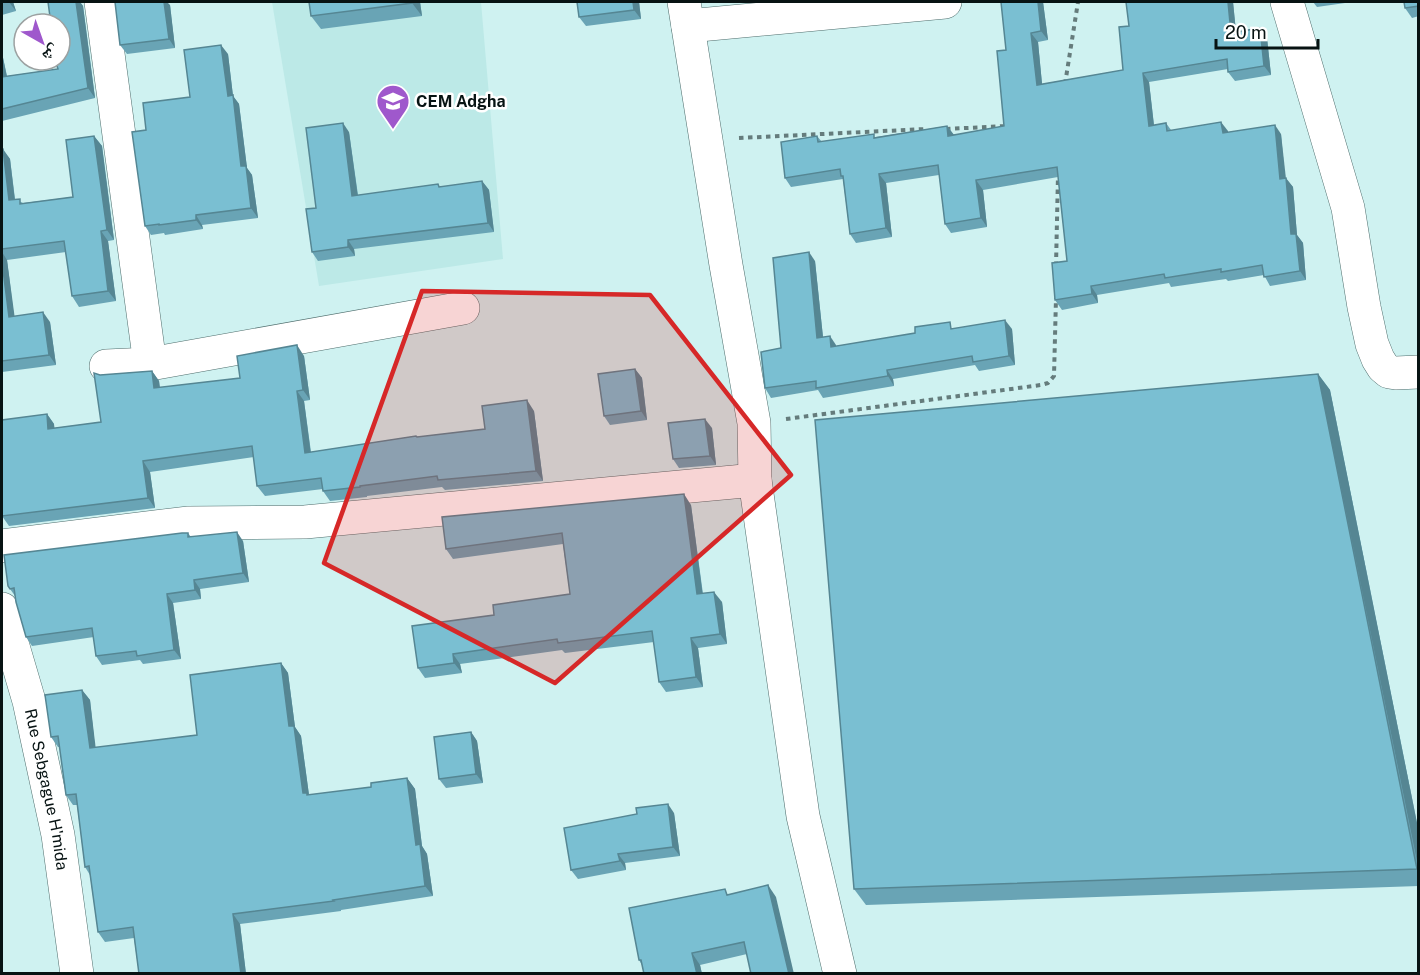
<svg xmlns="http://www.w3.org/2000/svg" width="1420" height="975" font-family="'Public Sans','Noto Naskh Arabic',sans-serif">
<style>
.built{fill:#bce9e7}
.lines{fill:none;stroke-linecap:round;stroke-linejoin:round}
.minor-casing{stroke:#4e6d6c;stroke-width:34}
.path{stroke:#657c7c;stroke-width:4;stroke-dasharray:4.5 4.5;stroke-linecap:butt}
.minor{stroke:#fff;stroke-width:33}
.wall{fill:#69a4b5}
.shaded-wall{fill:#558693}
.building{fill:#7abfd2;stroke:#558693;stroke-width:1.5}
.marked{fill:#d62828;fill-opacity:0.2;stroke:#d62828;stroke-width:4.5;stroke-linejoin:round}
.labels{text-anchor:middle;stroke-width:5;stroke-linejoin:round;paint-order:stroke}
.poi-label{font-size:16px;font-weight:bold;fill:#071313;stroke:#fff;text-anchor:start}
.street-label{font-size:16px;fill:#071313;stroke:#fff}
</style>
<rect width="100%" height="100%" fill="#cff2f1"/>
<path class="built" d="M272,2h209l22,257 -184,27z"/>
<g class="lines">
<defs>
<g id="minor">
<path d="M101,2l49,362"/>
<path d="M684,2l42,263 28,158 1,57 48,336 37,158"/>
<path d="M1287,2l61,206 16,99 8,37 6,15 5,8 6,5 7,1 22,-1"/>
<path d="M688,26l257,-24"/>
<path d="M106,366l44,-2 313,-56"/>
<path d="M2,546l185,-23 118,-1 450,-42"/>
<path id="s1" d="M2,609l27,92 29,134 19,139"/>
</g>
</defs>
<use href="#minor" class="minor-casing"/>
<g class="path">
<path d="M1065,84l13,-82"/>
<path d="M946,129l61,-3"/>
<path d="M739,138l187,-9"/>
<path d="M1056,266l2,-91"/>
<path d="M786,419l255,-34 7,-2 6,-7 2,-78"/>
</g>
<use href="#minor" class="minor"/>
</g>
<g class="wall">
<path d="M2,2h11l3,9 -14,4z"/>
<path d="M48,2h32l3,4 12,92 -93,23v-68l5,23 51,-7 2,-9z"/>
<path d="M309,2h111l2,14 -101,13 -10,-13z"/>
<path d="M639,2l2,17 -55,7 -7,-9z"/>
<path d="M1001,2h42l5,38 -10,2 4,42 81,-14 6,-44 104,-24 3,30 31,6 4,37 -36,6 -7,-9v-3l-79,13 5,43 12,-2 5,7 57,1v1l53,2 4,44 8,9 4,48 6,8 3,37 -36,6 -6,-11 -36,6 -2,-2 -55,8 -2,-4 -72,12 1,8 -36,7 -7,-10 12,-39 -9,-84 -75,13 4,37 -36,6 -6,-9 -6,-49 -53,8 6,54 -36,6 -6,-9 -7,-55 -52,8 -6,-9 32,-42 5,6 54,-5 71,-11 7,9 50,-9 2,-76z"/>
<path d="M1313,2h39l-35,5z"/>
<path d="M1419,2v14l-7,2 -7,-10z"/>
<path d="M170,5l5,43 -48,6 -7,-9z"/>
<path d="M228,54l5,42 6,8 8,64 5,7 6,43 -56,7 1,4 -38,6 -1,-2 -13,2 -6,-9 1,-96 44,-33z"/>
<path d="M349,132l9,63 82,-8 42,-6 7,9 5,42 -140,17 1,7 -37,5 -6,-9 4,-44z"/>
<path d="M94,136l8,10 12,94 -6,1 8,60 -37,6 -7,-11 -6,-44 -59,8 7,56 36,6 6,43 -54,7v-223l8,10 5,40 8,4 50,-6z"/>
<path d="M815,261l8,76 13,9 119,-18 57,1 3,36 -36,6 -4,-6 -82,14 1,7 -71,12 -5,-8 -47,8 -6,-10z"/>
<path d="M304,356l6,44 -6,1 7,51 105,-16 2,1 67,-8 49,-18 9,70 -98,9 -3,-3 -75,9v1l-37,4 -7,-10v-2l-58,7 -8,-10 -3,-29 -104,15 5,36 -146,18 -7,-10 45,-102 7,10v4l47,-6 -1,-47 52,-4 7,10 1,7 80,-10z"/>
<path d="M635,369l7,9 5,42 -37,5 -6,-9z"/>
<path d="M1318,374l12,16 89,443v53l-553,19 -12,-16z"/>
<path d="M712,428l4,37 -37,3 -6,-9z"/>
<path d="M691,505l12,89 19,8 5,42 -29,4 5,39 -37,5 -7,-10 -5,-40 -89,11 -3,-3 -102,14 2,9 -37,5 -7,-10 76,-53 76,-21 -7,-50 -110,15 -7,-10z"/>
<path d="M188,533l3,4 52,4 6,41 -49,7 1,10 -28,4 8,56 -38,5 -3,-4 -38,5 -6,-9 -2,-19 -62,9 -6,-9 -11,-41 -7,-10z"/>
<path d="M281,663l7,10 7,54 6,9 8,59 62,-8 36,-9 8,11 7,57 5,8 6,42 -92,14v1l-101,13 6,50h-107l-5,-36 -29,4 -7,-10 -8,-57 -5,-8 -8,-62h-4l-7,-10 -6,-48h-2l-7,-10 31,-47 8,10 5,48 102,-13z"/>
<path d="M471,732l6,9 6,42 -37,5 -7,-9z"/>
<path d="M674,813l6,43 -55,7 1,7 -48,9 -7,-9z"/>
<path d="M729,894l47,3 -29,57 -47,11 2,9h-58l-2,-9 -3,-5z"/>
</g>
<g class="shaded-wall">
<path d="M9,2h4l3,9z"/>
<path d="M76,2h4l3,4 12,92 -7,-10z"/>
<path d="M164,2h3l3,3 5,43 -6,-9z"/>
<path d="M412,2h8l2,14 -10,-13z"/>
<path d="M633,2h6l2,17 -7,-9z"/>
<path d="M1038,2h5l5,38 -7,-9z"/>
<path d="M1228,2h5l4,40 -6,-9z"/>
<path d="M1260,28l7,10 4,37 -7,-9z"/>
<path d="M1031,33l7,9 5,52 -6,-9z"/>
<path d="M221,45l7,9 5,42 6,8 8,64 5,7 6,43 -7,-10 -10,-42 -13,-70z"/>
<path d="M2,53l7,34 -7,-10z"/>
<path d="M1143,73l6,9 6,53 -6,-9z"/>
<path d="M1221,122l7,9 1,11 -6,-9z"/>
<path d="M343,123l6,9 10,73 -7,-9z"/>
<path d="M1275,125l6,9 6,54 -7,-9z"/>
<path d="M947,126l7,9 -6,1z"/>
<path d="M94,136l8,10 12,94 -7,-10z"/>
<path d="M3,149l7,10 6,51 -7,-10z"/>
<path d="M879,174l7,9 6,54 -6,-9z"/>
<path d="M1286,178l7,9 4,48 6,8 3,37 -6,-9 -9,-37z"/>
<path d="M976,180l7,10 4,37 -6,-9z"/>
<path d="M482,181l7,9 5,42 -6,-9z"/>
<path d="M196,215l6,10 1,4 -7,-9z"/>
<path d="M101,231l7,10 8,60 -8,-10z"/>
<path d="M348,240l6,9 1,7 -7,-9z"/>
<path d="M2,252l5,8 9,67 -7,-10 -7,-55z"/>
<path d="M809,252l6,9 9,86 -7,-9z"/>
<path d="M1091,286l6,9 1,8 -6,-9z"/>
<path d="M43,312l7,10 6,43 -7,-10z"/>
<path d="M1005,320l7,9 3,36 -6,-9z"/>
<path d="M830,336l6,9 1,11 -6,-9z"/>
<path d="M297,345l7,11 6,44 -7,-10z"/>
<path d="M635,369l7,9 5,42 -6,-9z"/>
<path d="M887,370l6,9 1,7 -6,-10z"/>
<path d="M152,371l7,10 2,18 -7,-11z"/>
<path d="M1318,374l12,16 89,443v38z"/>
<path d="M297,391l7,10 8,62 -7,-10z"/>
<path d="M527,400l7,11 9,70 -7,-10z"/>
<path d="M47,414l7,10 2,15 -8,-10z"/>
<path d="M705,419l7,9 4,37 -6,-9z"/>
<path d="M143,461l7,11 5,36 -7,-10z"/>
<path d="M684,494l7,11 13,100 -7,-11z"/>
<path d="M237,532l6,9 6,41 -6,-9z"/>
<path d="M194,580l6,9 1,10 -6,-9z"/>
<path d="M714,592l8,10 5,42 -7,-10z"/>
<path d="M167,594l6,9 8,56 -7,-9z"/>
<path d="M691,638l7,10 5,39 -7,-10z"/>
<path d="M453,654l7,10 2,9 -8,-10z"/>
<path d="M281,663l7,10 7,54 6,9 8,59 -6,-2 -14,-67z"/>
<path d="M82,690l8,10 7,59 -7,-11z"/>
<path d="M471,732l6,9 6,42 -7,-9z"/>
<path d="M407,778l8,11 7,57 5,8 6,42 -8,-10 -9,-41z"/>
<path d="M668,804l6,9 6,43 -7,-9z"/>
<path d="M618,854l7,9 1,7 -6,-9z"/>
<path d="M768,885l8,12 18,77h-5z"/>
<path d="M233,914l7,10 6,50h-5z"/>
<path d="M692,953l8,12 2,9h-5z"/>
</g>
<g class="building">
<path d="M48,2h28l12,86 -86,21v-36v4l56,-8 -3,-9h5v-36h-9z"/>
<path d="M115,2h49l5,37 -49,6z"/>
<path d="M309,2h103v1l-101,13z"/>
<path d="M577,2h56l1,8 -55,7z"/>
<path d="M1001,2h37l3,29 -10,2 6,52 86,-15 -4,-43 10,-1 -3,-24h102l3,31 29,-5 4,38 -36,6 -1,-13 -84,14 6,53 17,-3 1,8 54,-9 2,11 52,-8 5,54 6,-1 5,56h5l4,37 -36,6 -2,-12 -41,7v-3l-56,9 -1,-4 -73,12 1,8 -37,6 -3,-37 15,-2 -10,-94 -81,13 5,38 -36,6 -7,-59 -59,9 7,54 -36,6 -7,-58h-2l-1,-7 -55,9 -4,-36 36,-6 1,6 56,-8v4l73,-12 1,10 56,-10 -7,-75 9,-1z"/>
<path d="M1404,2h15v4l-14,2z"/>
<path d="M221,45l7,51 5,-1 8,71h5l5,42 -55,7v5l-37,5v-1l-14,2 -13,-94 14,-2 -3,-27 47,-6 -6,-47z"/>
<path d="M343,123l9,73 86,-12 1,3 43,-6 6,42 -140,17v7l-36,5 -6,-43 10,-1 -10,-80z"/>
<path d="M94,136l13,94 -6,1 7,60 -36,5 -8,-55 -62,8v-100h1l6,51 11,-1v5l53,-7 -7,-57z"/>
<path d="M809,252l8,86 13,-2 1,11 84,-14v-6l35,-5 1,7 54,-9 4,36 -36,6 -1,-6 -85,14 1,6 -72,12v-7l-51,7 -4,-36 20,-4 -8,-90z"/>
<path d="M2,262l7,55 34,-5 6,43 -47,6z"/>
<path d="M297,345l6,45 -6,1 8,62 111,-17 1,1 68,-8 -3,-23 45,-6 9,71 -98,9 -1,-4 -77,10v1l-37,4 -2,-13 -64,8 -5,-40 -109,15 5,37 -146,18v-96l45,-6 1,15 53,-7 -7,-49 6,2 52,-4 2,17 86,-10 -3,-22z"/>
<path d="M635,369l6,42 -37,5 -6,-42z"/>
<path d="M1318,374l99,495 -563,20 -39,-469z"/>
<path d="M705,419l5,37 -37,3 -5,-36z"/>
<path d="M684,494l13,100 17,-2 6,42 -29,4 5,39 -37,5 -7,-51 -94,12 -1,-4 -104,15 1,9 -36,5 -6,-42 82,-11 -1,-10 77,-11 -8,-61 -116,16 -4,-32z"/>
<path d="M237,532l6,41 -49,7 1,10 -28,4 7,56 -37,6 -1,-5 -40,5 -4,-28 -66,9 -10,-35 -2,-14 -4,1 -2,-3 -4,-31 178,-22h6v4z"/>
<path d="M281,663l8,63h5l9,67h4v2l64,-8v-4l36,-5 9,67 4,-1 5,42 -92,14 1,1 -101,13 8,60h-102l-6,-47 -35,5 -9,-66 -4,1 -9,-73 -10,1 -8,-59 -7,1 -6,-42 37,-5 8,58 107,-13 -7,-60z"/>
<path d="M471,732l5,42 -37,5 -5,-42z"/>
<path d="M668,804l5,43 -55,7 2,7 -49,9 -7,-42 73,-14 -1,-6z"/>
<path d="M768,885l21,89h-38l-7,-32 -52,11 5,21h-53l-3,-14h-2l-10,-52 96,-19 2,6z"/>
</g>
<path class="marked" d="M422,291l228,4 141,180 -236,208 -231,-120z"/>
<defs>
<symbol id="school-pin" viewBox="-11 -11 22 30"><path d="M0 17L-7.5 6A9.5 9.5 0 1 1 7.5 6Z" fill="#9f58cc" stroke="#fff"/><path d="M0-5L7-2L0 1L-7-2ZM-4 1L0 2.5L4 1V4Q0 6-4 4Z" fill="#fff"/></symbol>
</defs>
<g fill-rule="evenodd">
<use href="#school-pin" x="374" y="82" width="38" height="52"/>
</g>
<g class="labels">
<g class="poi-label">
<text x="416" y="107">CEM Adgha</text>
</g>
<g class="street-label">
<text dy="6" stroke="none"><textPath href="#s1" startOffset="186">Rue Sebgague H'mida</textPath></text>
</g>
</g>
<rect width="1420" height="975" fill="none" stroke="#071313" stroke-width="6"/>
<g transform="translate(42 42) rotate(140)"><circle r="28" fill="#ffffff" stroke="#9ca1a1" stroke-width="1.5"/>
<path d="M0-4.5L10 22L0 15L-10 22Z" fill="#9f58cc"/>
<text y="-9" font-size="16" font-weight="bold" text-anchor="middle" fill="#071313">ش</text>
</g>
<path d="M1216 39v9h102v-9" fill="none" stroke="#071313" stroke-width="3"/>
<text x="1225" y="39" font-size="18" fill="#071313" stroke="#ffffff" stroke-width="4.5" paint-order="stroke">20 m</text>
</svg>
